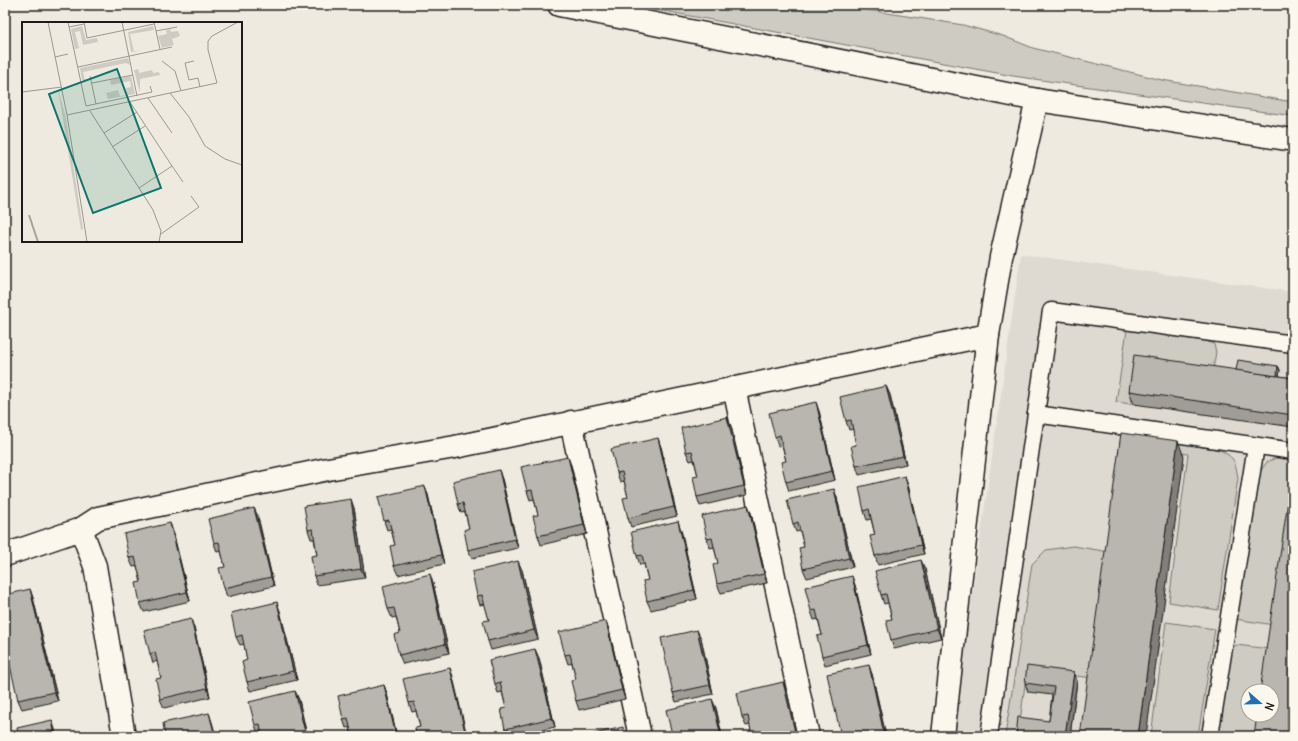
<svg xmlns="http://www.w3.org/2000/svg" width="1298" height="741" font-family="Delius,sans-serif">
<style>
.built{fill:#dedad1;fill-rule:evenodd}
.green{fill:#ceccc2;stroke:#75746f}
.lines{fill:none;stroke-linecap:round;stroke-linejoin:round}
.service-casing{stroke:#1c1c1c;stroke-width:19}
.minor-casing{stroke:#1c1c1c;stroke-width:25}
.secondary-casing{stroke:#1c1c1c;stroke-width:25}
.service{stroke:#fbf7ec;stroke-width:16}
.minor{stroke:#fbf7ec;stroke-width:22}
.secondary{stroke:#fbf7ec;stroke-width:22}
.wall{fill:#9f9d96;stroke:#1c1c1c}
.shaded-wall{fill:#827f7a;stroke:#1c1c1c}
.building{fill:#b9b6af;stroke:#1c1c1c}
.inset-river{fill:none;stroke:#a6a39d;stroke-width:2}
.inset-road{fill:none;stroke:#9a9891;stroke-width:1}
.view{fill:#0f766e;fill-opacity:0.15;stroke:#0f766e;stroke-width:2}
.inset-edge{fill:none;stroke:#1c1c1c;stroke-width:2}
</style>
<rect width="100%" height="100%" fill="#eeeadf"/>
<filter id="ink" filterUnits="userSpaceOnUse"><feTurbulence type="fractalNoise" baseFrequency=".025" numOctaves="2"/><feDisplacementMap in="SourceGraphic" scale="8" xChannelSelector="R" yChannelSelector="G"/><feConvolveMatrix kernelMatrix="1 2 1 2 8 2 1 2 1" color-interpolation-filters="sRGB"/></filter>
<g filter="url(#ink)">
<path class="built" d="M1021,254l272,38v444h-341zM1248,691h24v24h-24z"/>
<g class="green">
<path d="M631,5h206l126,20 40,11 30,12 129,32 131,22v14l-280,-40z"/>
<path d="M1127,330l78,11 9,3 2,8 -4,23 -75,-10 -6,39 -15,-2z"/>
<path d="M1151,438l69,12c15,8 15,11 18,28l-20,132 -49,-8 19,-148 -54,-6z"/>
<path d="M1278,457l15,2v43l-19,123 -39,-6 24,-146 8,-11z"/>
<path d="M1073,546l37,6 -17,126 -66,-8 -9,66h-13l27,-172 14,-14z"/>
<path d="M1166,622l49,7 -17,107h-47z"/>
<path d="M1236,645l34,4 -6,42h-16v24h13l-3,21h-41l12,-84z"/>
</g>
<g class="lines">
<defs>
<g id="service">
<path d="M1036,414l257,37"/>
<path d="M989,736l62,-425 242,33"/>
<path d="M1210,736l46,-290"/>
</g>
<g id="minor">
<path d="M734,388l74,348"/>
<path d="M571,422l69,314"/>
<path d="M81,529l17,-11 230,-49 127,-22 533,-112"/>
<path d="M5,555l76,-26 14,37 29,170"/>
<path d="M943,736l45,-401 13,-78 36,-157"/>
</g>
<path id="secondary" d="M559,5l478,95 256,40"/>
</defs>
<use href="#service" class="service-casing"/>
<use href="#minor" class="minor-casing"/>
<use href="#secondary" class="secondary-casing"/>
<use href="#service" class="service"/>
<use href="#minor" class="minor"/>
<use href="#secondary" class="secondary"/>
</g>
<g class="wall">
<path d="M1278,366l2,4 -1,6 14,2v49l-159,-23 -5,-13 107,-21z"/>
<path d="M886,386l4,9 16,69 -47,11 -3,-9v-21l-3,-16 -4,1 -3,-9z"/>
<path d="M819,411l16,69 -46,11 -3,-9v-21l-4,-16 -4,1 -3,-9z"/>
<path d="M731,426l16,69 -47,11 -3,-9 1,-21 -4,-16 -4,1 -4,-9z"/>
<path d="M661,447l16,69 -46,11 -3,-9v-21l-4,-16 -4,1 -3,-9z"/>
<path d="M571,465l16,69 -46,11 -3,-9v-21l-4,-16 -4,1 -3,-9z"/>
<path d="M502,479l16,69 -46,10 -4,-8 1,-22 -4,-16 -4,1 -3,-9z"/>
<path d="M908,485l16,69 -46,11 -3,-9v-21l-4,-16 -4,1 -3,-9z"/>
<path d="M425,486l3,9 16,69 -46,11 -4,-9 1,-21 -4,-16 -4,1 -3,-9z"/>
<path d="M834,489l3,9 16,69 -46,11 -4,-9 1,-22 -4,-16 -4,1 -3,-8z"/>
<path d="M748,505l3,8 16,70 -46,10 -4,-9 1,-21 -4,-16 -4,1 -3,-9z"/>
<path d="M254,508l4,9 16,69 -47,11 -3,-9 1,-21 -4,-16 -4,1 -3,-9z"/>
<path d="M354,508l11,70 -48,7 -3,-9 3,-21 -3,-16h-3l-3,-9z"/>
<path d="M170,523l3,9 17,69 -46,11 -4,-9 1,-21 -4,-16 -4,1 -4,-9z"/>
<path d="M681,530l16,69 -46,11 -4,-9 1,-21 -4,-16 -4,1 -3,-9z"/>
<path d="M925,569l16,69 -47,11 -3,-9 1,-21 -4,-16 -4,1 -3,-9z"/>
<path d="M522,570l16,69 -47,11 -3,-9 1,-21 -4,-16 -5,1 -3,-9z"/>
<path d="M433,583l16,70 -46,11 -4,-9 1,-22 -4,-16 -4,1 -4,-9z"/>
<path d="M855,585l16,69 -46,11 -3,-9v-21l-4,-16 -4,1 -3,-9z"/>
<path d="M30,589l3,9 25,103 -36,8 -4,-9z"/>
<path d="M280,611l17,69 -47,11 -3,-9v-22l-3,-16 -4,1 -4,-8z"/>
<path d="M606,621l3,9 16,69 -46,11 -3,-9v-22l-4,-16 -4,1 -3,-9z"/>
<path d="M194,628l16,69 -46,11 -4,-9 1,-21 -4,-17 -4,2 -3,-9z"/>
<path d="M701,638l12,56 -37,8 -3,-9z"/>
<path d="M539,658l16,69 -38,9h-9l-3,-7 1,-21 -4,-16 -4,1 -3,-9z"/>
<path d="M450,668l3,9 -33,50 -4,-16 -4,1 -3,-9z"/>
<path d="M1074,672l3,9 -7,55h-54l33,-15 3,-26 -24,-3 -3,-9z"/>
<path d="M872,674l14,62h-45z"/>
<path d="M384,685l3,9 10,42h-45l-2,-9 -4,1 -3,-9z"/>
<path d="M295,691l4,9 8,36h-45v-3l-4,1 -3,-9z"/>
<path d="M787,691l10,45h-45l-2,-11 -4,1 -4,-9z"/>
<path d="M716,708l6,28h-49l-1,-2z"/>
</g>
<g class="shaded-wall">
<path d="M1278,366l2,4 -3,18 -1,-5z"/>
<path d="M886,386l4,9 16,69 -3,-8z"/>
<path d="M816,402l3,9 16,69 -3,-9z"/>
<path d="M727,417l4,9 16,69 -3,-9z"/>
<path d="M658,438l3,9 16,69 -3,-9z"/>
<path d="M1178,441l6,16 -38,279h-8z"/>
<path d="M568,457l3,8 16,69 -3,-9z"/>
<path d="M499,470l3,9 16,69 -3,-9z"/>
<path d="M905,476l3,9 16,69 -3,-9z"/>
<path d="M425,486l3,9 16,69 -3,-9z"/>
<path d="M834,489l3,9 16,69 -4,-9z"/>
<path d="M351,499l3,9 11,70 -4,-9z"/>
<path d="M748,505l3,8 16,70 -3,-9z"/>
<path d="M254,508l4,9 16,69 -3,-9z"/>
<path d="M678,521l3,9 16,69 -3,-9z"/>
<path d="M170,523l3,9 17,69 -3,-9z"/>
<path d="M921,560l4,9 16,69 -4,-9z"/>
<path d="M518,561l4,9 16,69 -4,-9z"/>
<path d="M430,574l3,9 16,70 -4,-9z"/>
<path d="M852,576l3,9 16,69 -3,-9z"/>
<path d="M30,589l3,9 25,103 -4,-9z"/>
<path d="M277,602l3,9 17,69 -4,-9z"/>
<path d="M191,619l3,9 16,69 -3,-9z"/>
<path d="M606,621l3,9 16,69 -3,-9z"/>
<path d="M697,630l4,8 12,56 -3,-9z"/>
<path d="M535,649l4,9 16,69 -3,-9z"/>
<path d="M869,665l3,9 14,62h-1l-1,-2z"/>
<path d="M450,668l3,9 14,59h-1z"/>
<path d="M1074,672l3,9 -7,55h-5z"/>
<path d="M783,682l4,9 10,45h-1z"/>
<path d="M384,685l3,9 10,42h-1z"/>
<path d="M295,691l4,9 8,36h-1z"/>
<path d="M712,699l4,9 6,28h-1z"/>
<path d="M209,713l3,9 4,14h-1z"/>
<path d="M52,720l3,9 1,7h-1z"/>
</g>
<g class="building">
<path d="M1134,355l159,23v37l-164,-24z"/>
<path d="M1238,360l40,6 -1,10 -41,-6z"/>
<path d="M886,386l17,70 -47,10 -5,-20 5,-1 -5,-25 -5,1 -6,-24z"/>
<path d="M816,402l16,69 -46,11 -5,-20 5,-1 -6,-26 -5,2 -6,-24z"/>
<path d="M727,417l17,69 -47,11 -4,-20 5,-1 -6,-25 -6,1 -5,-24z"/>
<path d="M1121,433l57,8 -40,295h-58z"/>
<path d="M658,438l16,69 -46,11 -5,-20 5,-1 -6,-25 -5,1 -6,-24z"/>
<path d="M568,457l16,68 -46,11 -5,-20 5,-1 -6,-25 -5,1 -6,-24z"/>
<path d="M1293,467v269h-39l3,-21h15v-24h-12z"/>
<path d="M499,470l16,69 -47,11 -4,-20 5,-2 -6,-25 -5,1 -5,-23z"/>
<path d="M905,476l16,69 -46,11 -5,-20 5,-1 -6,-26 -5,2 -5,-24z"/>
<path d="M425,486l16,69 -47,11 -4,-20 5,-1 -6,-25 -5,1 -6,-24z"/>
<path d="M834,489l15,69 -46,11 -4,-21 5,-1 -6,-25 -5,2 -6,-24z"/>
<path d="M351,499l10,70 -47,7 -3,-20 6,-1 -4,-26 -5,1 -4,-24z"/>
<path d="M748,505l16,69 -47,10 -4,-19 5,-2 -6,-25 -5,1 -5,-23z"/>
<path d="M254,508l17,69 -47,11 -5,-20 6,-1 -6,-25 -5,1 -6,-24z"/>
<path d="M678,521l16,69 -47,11 -4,-20 5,-1 -6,-25 -5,1 -6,-24z"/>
<path d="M170,523l17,69 -47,11 -4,-20 5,-1 -6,-25 -6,1 -5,-24z"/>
<path d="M921,560l16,69 -46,11 -5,-20 6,-1 -6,-25 -5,1 -6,-24z"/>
<path d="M518,561l16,69 -46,11 -5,-20 6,-1 -7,-25 -5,1 -5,-24z"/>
<path d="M430,574l15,70 -46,11 -5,-20 6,-2 -6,-25 -6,1 -5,-23z"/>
<path d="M852,576l16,69 -46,11 -5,-20 5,-1 -6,-25 -5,1 -6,-24z"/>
<path d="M30,589l24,103 -36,8 -13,-56v-49z"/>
<path d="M277,602l16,69 -46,11 -5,-20 5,-2 -5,-25 -6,2 -5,-24z"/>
<path d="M191,619l16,69 -47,11 -4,-20 5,-1 -6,-26 -5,2 -6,-24z"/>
<path d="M606,621l16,69 -46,11 -5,-20 5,-2 -6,-25 -5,1 -6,-23z"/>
<path d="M697,630l13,55 -37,8 -12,-55z"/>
<path d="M535,649l17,69 -47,11 -4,-20 5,-1 -6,-26 -5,2 -6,-24z"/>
<path d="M869,665l15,69 -12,2h-31l-14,-62z"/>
<path d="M1027,666l47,6 -9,64h-49l2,-19 31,4 5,-34 -29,-4z"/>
<path d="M450,668l16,68h-50l-1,-8 5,-1 -6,-25 -5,1 -6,-24z"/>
<path d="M783,682l13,54h-44l-4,-20 -6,1 -5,-24z"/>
<path d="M384,685l12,51h-44l-4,-18 -5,1 -5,-23z"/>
<path d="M295,691l11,45h-44l-2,-12 -5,1 -6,-23z"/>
<path d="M712,699l9,37h-43l-1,-4 -5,2 -6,-24z"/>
<path d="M209,713l6,23h-50l-2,-13z"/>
<path d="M52,720l3,16h-37l-1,-8z"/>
<path d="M623,727l2,9h-39z"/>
</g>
</g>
<g transform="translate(22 22)">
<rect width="220" height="220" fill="#eeeadf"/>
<path d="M60,4l4,14 11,-2 1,4 -15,3 -3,-14 -5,1 4,16 -4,1 -4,-20zM131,4l1,4 -24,4 4,18 7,-2 -10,2 -3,-20zM148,7l1,3 7,-1 2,5 -8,3 2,6 -12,3 -4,-12 9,-2 -1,-4zM106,36l2,7 -4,-2 -43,9 2,8h-3l-2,-12zM116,47l1,4 13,-3 1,3 6,-1 1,3 -20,4v14l-6,-23zM109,54l4,18 -27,5 -2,-6 12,-3 2,6 7,-1 -1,-7 5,-1 -1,-6 -19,4 -1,-5zM36,67l8,29 17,111 -2,1z" fill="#ceccc2"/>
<path class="inset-river" d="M7,193l9,27"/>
<path class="inset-road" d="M26,0l19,93 20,127M46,0l18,84 66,-14 -2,-6M62,0l3,16 67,-14M100,0l15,74M132,0l6,27M47,5l15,-3M134,9l21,-4M33,35l13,-3M140,39l13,10 6,20M172,39l-9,2 4,17 9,-2 2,9M56,45l94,-20M68,54l6,28M70,61l41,-8M0,70l40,-5M148,71l19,24 16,29 20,13 17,6M126,76l24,35M108,80l42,64 -33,22 14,22 8,21 -2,11M68,89l49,77M45,93l150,-32 -9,-33v-9l4,-5 26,-14M82,111l33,-21M90,125l33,-21M150,144l11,16M139,212l38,-27 -8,-11"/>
<path class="view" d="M95,47l44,119 -68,25 -44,-119z"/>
<rect width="220" height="220" class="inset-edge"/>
</g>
<rect width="1298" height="741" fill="none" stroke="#fbf7ec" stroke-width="20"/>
<rect x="10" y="10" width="1278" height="721" fill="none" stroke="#1c1c1c" stroke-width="1.5" filter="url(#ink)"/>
<g transform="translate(1260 703) rotate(110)"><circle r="19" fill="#fbf7ec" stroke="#a29f99"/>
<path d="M0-3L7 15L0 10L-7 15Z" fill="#1f6fb2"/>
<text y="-6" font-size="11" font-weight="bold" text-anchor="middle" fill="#1c1c1c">N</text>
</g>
</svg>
